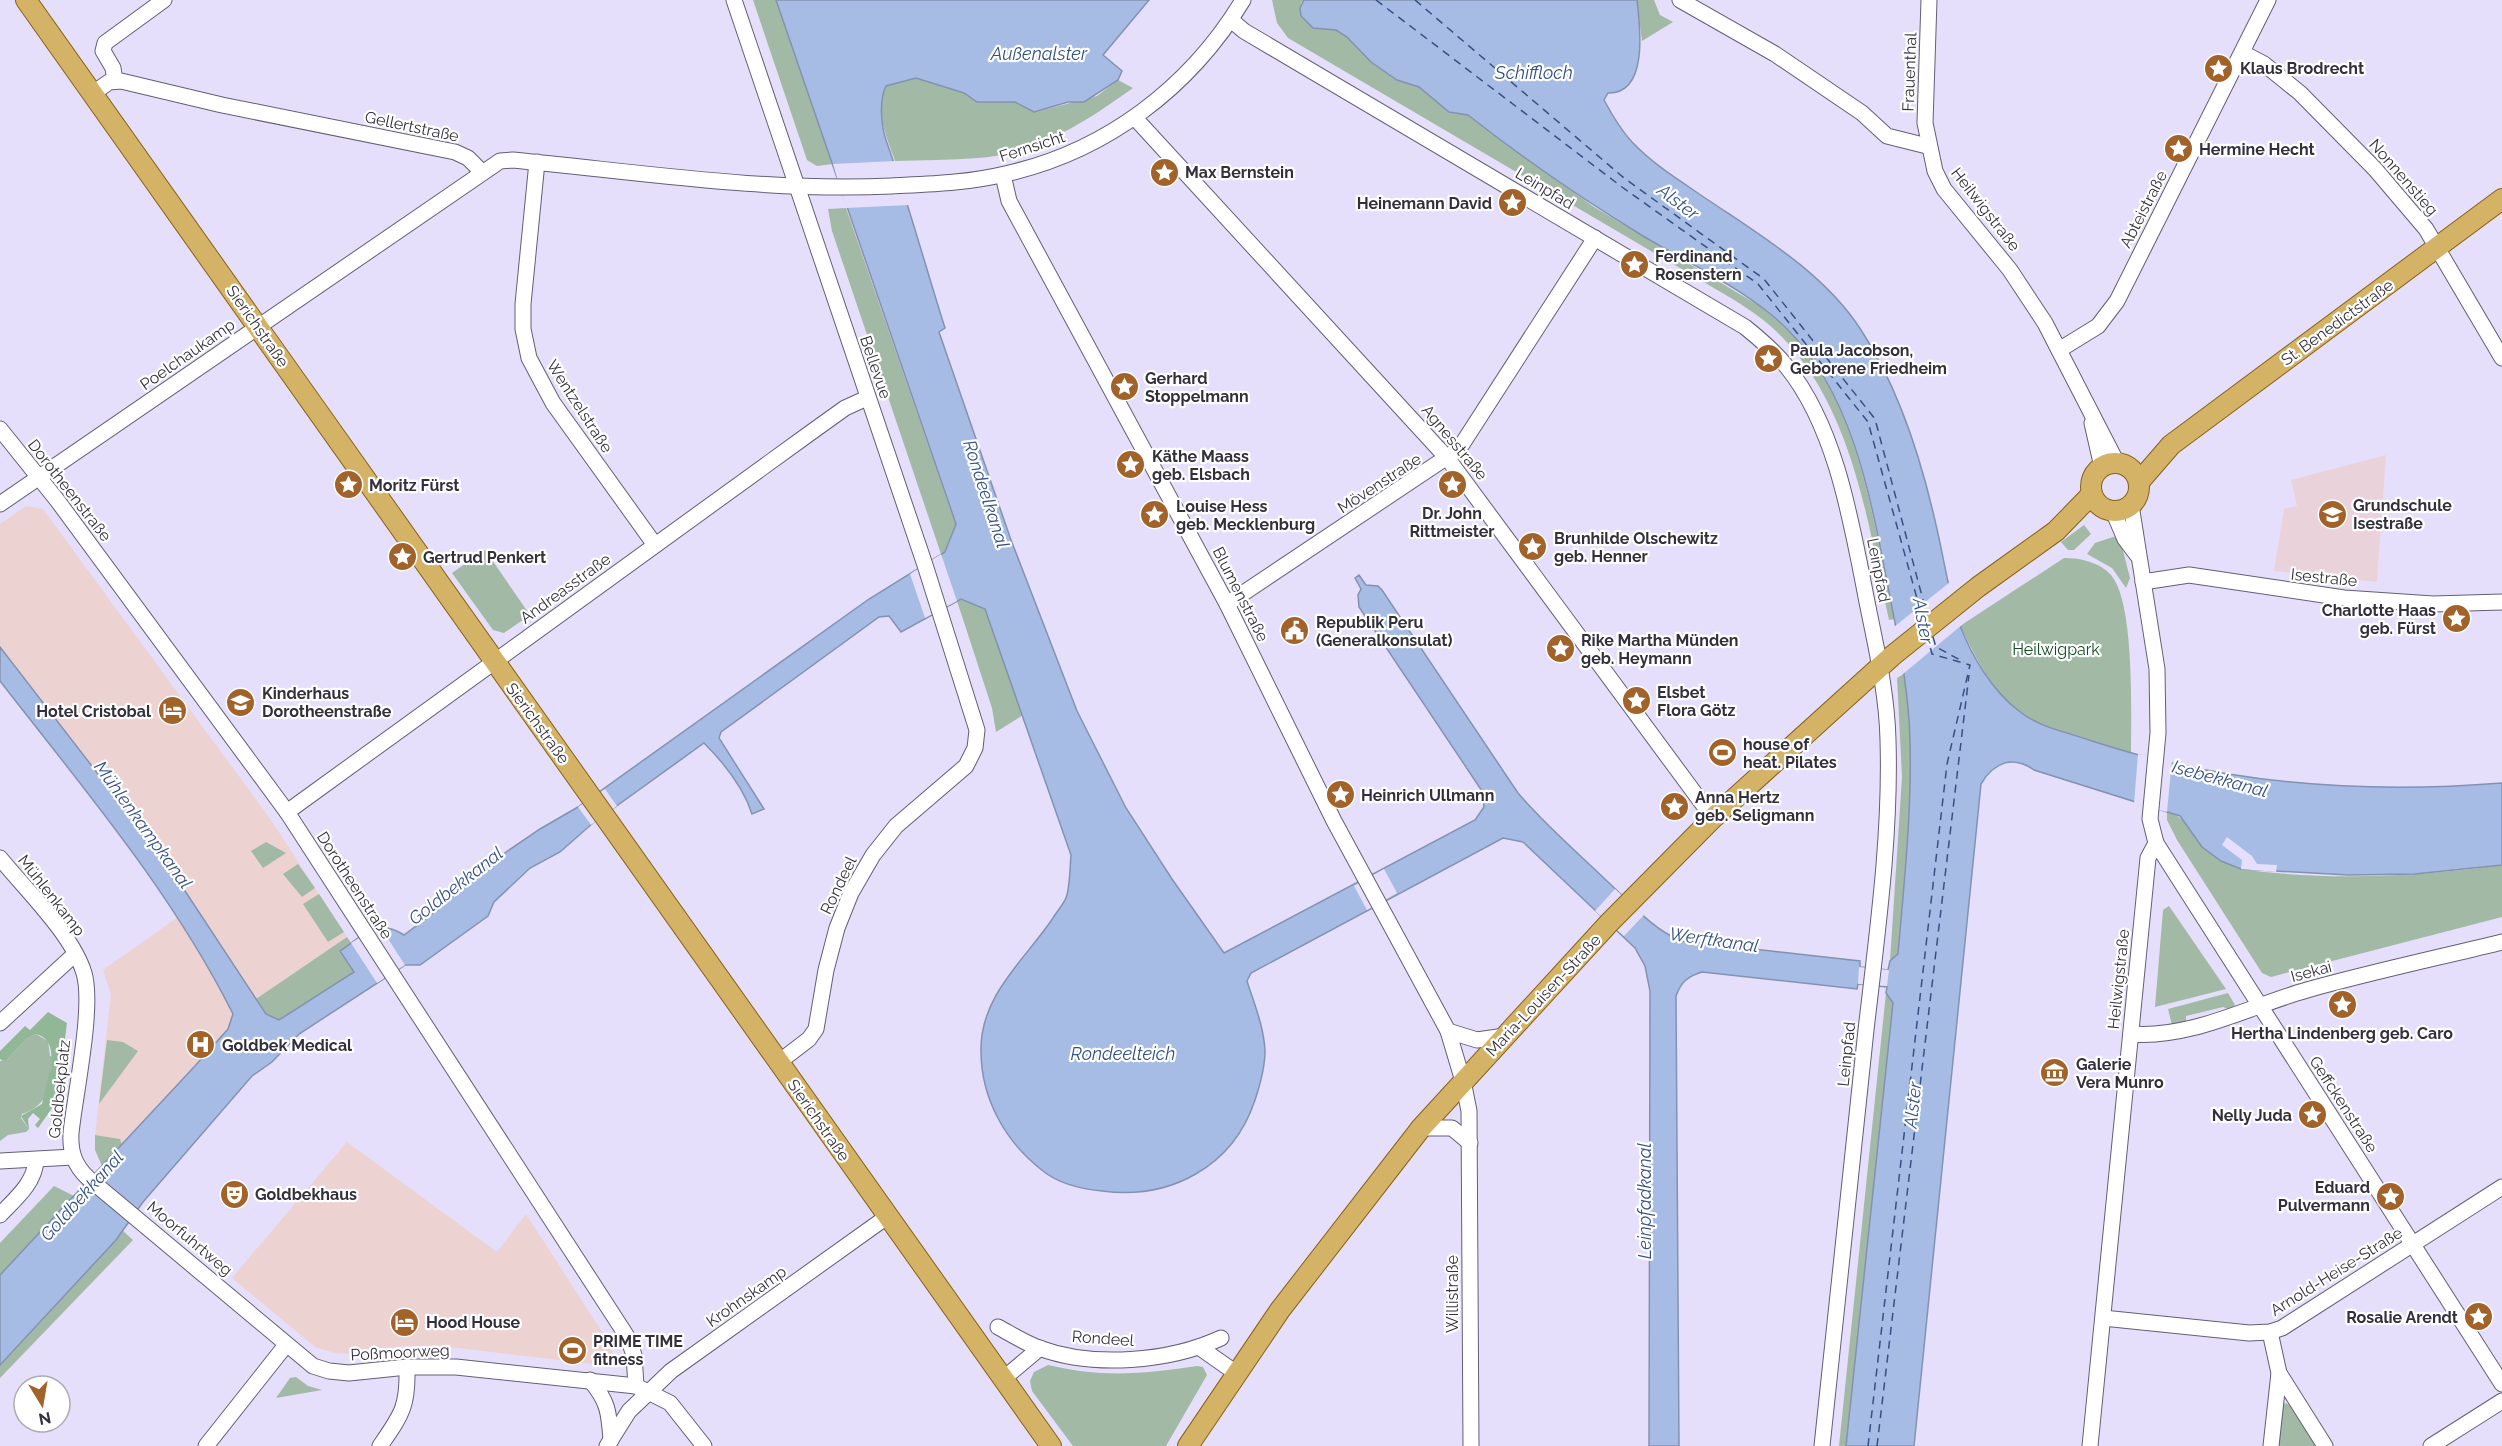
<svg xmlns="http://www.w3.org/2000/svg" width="2502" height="1446" font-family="Raleway,sans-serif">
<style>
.commercial{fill:#edd2d2}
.education{fill:#ead2db}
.green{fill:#a2b9a5}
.forest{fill:#91b797}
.water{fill:#a6bce4;stroke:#8492b1;stroke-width:1.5}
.pier{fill:#e5dffb}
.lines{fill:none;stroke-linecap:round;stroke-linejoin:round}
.ferry{stroke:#355184;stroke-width:1.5;stroke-dasharray:8 6;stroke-linecap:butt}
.minor-casing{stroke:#645e76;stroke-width:17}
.major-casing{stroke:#896315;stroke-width:22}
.minor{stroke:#fff;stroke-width:15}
.major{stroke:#d4b266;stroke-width:20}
.labels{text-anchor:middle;stroke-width:4.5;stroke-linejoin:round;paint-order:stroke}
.poi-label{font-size:16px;font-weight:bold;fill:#33303b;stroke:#fff;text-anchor:start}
.street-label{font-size:16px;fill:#33303b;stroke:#fff}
.park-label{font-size:16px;fill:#124c22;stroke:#fff}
.water-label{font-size:18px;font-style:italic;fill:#355184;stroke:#fff}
</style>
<rect width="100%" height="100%" fill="#e5dffb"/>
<g class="commercial">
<path d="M26,506l17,3 228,311 76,117 -91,62 -90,-137 -166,-215v-123z"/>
<path d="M178,917l35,57 20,40 -5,15 -106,116 -2,-6 -25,-4 16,-141 -8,-24z"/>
<path d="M347,1142l150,110 29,-38 84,130 3,9 -5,9 -9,3 -157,-19h-39l-48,8 -20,-1 -20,-6 -83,-69z"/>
</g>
<path class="education" d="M2386,455l-9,127 -103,-11 10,-62 13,-3 -6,-26z"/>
<g class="green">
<path d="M753,0h23l57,164 -16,2 -10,-6z"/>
<path d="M1272,0h32l-3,3 12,25 23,2 11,7 24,25 26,18 22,7 30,25 19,3 126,92 164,98c19,15 38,31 52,51 54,77 64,174 85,263l-6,1c-21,-96 -36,-211 -108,-284 -22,-23 -52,-39 -79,-55l-414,-243 -11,-15z"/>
<path d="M1637,0h17l6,15 13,7 -31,19z"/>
<path d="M916,78l48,15 13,9h38l20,10 62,-16 21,-16 15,8c-46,33 -96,66 -155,70 -27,2 -56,2 -83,3 -8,-23 -21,-51 -9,-75z"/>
<path d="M846,208l110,317 -11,27 -4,2 -109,-323 -4,-22z"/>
<path d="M2084,525l7,9 -17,16h-6l-7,-8z"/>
<path d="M2119,535l11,43 -4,10 -14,-20 -25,-14 8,-11z"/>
<path d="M485,550l45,65 -26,18 -11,-3 -41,-57z"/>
<path d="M2064,558c17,0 35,4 47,17 24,28 20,140 20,179 -33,-11 -81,-21 -110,-41 -29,-20 -45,-56 -61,-87z"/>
<path d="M961,599l24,10 38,106 -27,17 -4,-24 -35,-107z"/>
<path d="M1905,673c12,94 1,188 -7,281l-8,7 12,-184 -5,-99z"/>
<path d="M2167,811c30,11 41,49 74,58 84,12 177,8 261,-4v52l-231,60 -9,-4 -85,-133 -10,-20z"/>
<path d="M266,842l20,11 -23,15 -12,-17z"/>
<path d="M298,864l17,24 -13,9 -19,-23z"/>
<path d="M319,894l25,38 -16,10 -25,-38z"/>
<path d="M2169,906l57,83 -71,18 8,-97z"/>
<path d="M347,937l4,6 -11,8 14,21 -75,48 -13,-6 -10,-15z"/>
<path d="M1886,993l7,10 -47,443h-7z"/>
<path d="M2228,993l7,12 -5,5 -7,-3 -37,9v5l-14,4 -4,-16z"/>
<path d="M36,1034l12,7 2,15 3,1c-3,27 -3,48 -31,57l-1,4 8,11 -3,3 -18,3 -8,6v-80l7,-1 19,-21z"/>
<path d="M107,1040l16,2 15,9 -39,53z"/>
<path d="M95,1135l25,4 2,6 -20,21 -7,-16z"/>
<path d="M54,1186l20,10 -74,79v-32z"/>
<path d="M123,1231l10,9 -133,138v-13z"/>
<path d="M1048,1365c54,13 95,9 149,1l6,1 4,8 -41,71h-93l-41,-55 -2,-10 4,-9z"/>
<path d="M296,1377l12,9 14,4 -46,8 14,-20z"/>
<path d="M2286,1403l7,4 24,39h-40l5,-40z"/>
</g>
<path class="forest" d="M48,1012l19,11 -10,78 -19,27 -3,-3 5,-6 -7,-6 -5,6 1,10 -8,-13 21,-12 7,-31 2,-1c1,-14 3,-34 -15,-38l-10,5 -21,23 -5,-3v-8l25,-25 5,4z"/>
<path class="water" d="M776,0h373l-46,55 19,16 -4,9 -34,22h-16l-34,10 -19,-10h-38l-13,-9 -48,-15 -30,8c-7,14 -5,39 0,54 22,62 39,125 59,188l-6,4 72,208 66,171 49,97 46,71 52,74 251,-133 9,-13 -2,-16 -123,-184 -1,-12 3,-6 -6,-11 4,-3 7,10 12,1 4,4 136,203c27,32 59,59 89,88 25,23 44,47 74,60l179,20v6l28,3 2,-9 8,-7c6,-71 14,-142 12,-213 -1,-47 -10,-92 -19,-139 -18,-91 -35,-205 -104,-273 -38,-38 -97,-65 -144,-93 -61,-37 -119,-77 -175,-121l-19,-3 -30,-25 -22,-7 -26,-18 -24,-25 -11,-7 -23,-2 -12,-12 -1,-8 4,-8h333c3,26 12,94 -29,93l-4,7c8,15 17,30 28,42 18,19 39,33 60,47 59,41 130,80 169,141 38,58 60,128 75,195 8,33 12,66 23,98 12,32 33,68 60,88 19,16 47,21 70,29 132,44 275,54 413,43v82l-87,9 -67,1 -107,-6 -20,-8 -19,-14 -22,-31 -146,-46c-21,-15 -40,-8 -53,14l-67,662h-68l47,-443 -7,-10 1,-6 -29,-3 -1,5 -155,-17c-14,4 -21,10 -26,24l3,450h-30l1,-455 -5,-25 -10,-18 -112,-106 -20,-4 -252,135 -4,8c7,22 17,46 18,70 0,16 -5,34 -10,49 -22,67 -85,100 -153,91 -20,-2 -43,-7 -59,-20 -38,-29 -62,-73 -62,-120 -1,-56 44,-91 72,-133 4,-7 12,-15 14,-23 3,-12 3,-28 4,-40l-86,-246 -24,-10 -60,33 -12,-16 -10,1 -158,115 -2,6 45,71 -12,5c-9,-28 -28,-51 -48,-71l-111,80 -33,29 -30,16 -36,34 -6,14 -68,49h-15l-106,69 -27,28 -20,14 -109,126 -27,38 -116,125v-90l194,-208 34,-38 5,-15c-61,-122 -150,-226 -233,-333v-34l166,215 100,152 13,6 75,-48 -14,-21c24,-16 36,-34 64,-16l36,-27 47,-43 53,-36 38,-22 291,-208 76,-47 11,-28z"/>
<g class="pier">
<path d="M895,161l14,44 -63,3 -13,-44z"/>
<path d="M941,554l16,47 -32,17 -15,-44z"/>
<path d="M1950,582l13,42 -60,50 -9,-47z"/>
<path d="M2138,754l34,6 -5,52 -33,-8z"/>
<path d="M605,789l12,17 -26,19 -13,-18z"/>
<path d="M2227,837l25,19 5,8 20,1 -1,7 -35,-3 1,-9 -20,-15z"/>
<path d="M1384,869l13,24 -30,17 -13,-24z"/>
<path d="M1615,889l29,26 -20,21 -29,-25z"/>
<path d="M379,925l26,40 -28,18 -26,-40z"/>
<path d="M1859,967l30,3 -2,16 -29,-2z"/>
</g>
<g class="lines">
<g class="ferry">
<path d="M1376,0l246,187 136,97 110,138 55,198"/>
<path d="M1415,0l209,178 140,101 111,140 52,196"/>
<path d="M1933,637l3,10 28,15"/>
<path d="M1868,1446l79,-682 23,-99 -38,-11 -4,-15"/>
<path d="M1877,1446l92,-771"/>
</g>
<defs>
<g id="minor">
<path d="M734,0l191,565 52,165 -2,18 -9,18 -70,60 -23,29 -22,38 -14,35 -11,42 -10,59 -7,10 -30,23"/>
<path d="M1680,0l95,54 87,59 25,23 40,10"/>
<path d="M1929,0l-4,123 10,48 9,18 66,81 35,53 72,140"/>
<path d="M1231,20l13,11 501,296c15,12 30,25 42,40 50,62 65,159 80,235 9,45 20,91 21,138 3,96 -11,194 -22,290 -14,138 -29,277 -44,416"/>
<path d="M2243,53l21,11 36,29 75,76 51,60 76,129"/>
<path d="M115,81l-2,-13 -10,-17 2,-8 59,-43"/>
<path d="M92,94l17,-12 12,-1 101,24 233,47 13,6 14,14"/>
<path d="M1135,118l313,341 265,359"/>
<path d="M537,162l-14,142v25l6,29 24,45 102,142"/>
<path d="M1003,175l6,26 218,403 107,217 114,210 15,50 6,30 2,335"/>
<path d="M2059,350l39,-24 19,-25 151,-301"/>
<path d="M2092,423l10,44"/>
<path d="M0,429l57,71 230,312 341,526 6,17 2,31"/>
<path d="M0,504l500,-343 13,-1c126,12 252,32 379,26 38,-2 76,-3 113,-12 100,-22 185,-86 238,-174"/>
<path d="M2131,505l26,164 1,64 -8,86 6,24 346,541"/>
<path d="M2113,511l12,28 12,16"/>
<path d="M2143,582l46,-7 155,23 89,6 69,-2"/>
<path d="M1227,604l232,-155 136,-211"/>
<path d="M287,812l519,-376 39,-28 22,-10"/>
<path d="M0,858c26,32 72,76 84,115 10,34 -9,121 -13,160 -1,18 3,32 17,45l225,188 16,5 20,2 58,-6h49l180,19 34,17 34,43"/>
<path d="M0,1023l75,-69"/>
<path d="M1448,1031l29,9 28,-4"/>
<path d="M2131,1034c60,5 119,-28 176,-44 64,-18 130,-32 195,-48"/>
<path d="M1421,1128h31l18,15"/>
<path d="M0,1161l73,-4"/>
<path d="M0,1215c15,-16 34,-31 36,-54"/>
<path d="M2103,1318l146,15 21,-1 12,-4 220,-141"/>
<path d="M998,1327c13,7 27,16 41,21 54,20 130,14 182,-10"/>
<path d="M2270,1332l9,41 -8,73"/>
<path d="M1199,1347l37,26"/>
<path d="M2279,1373l46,73"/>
<path d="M1003,1379l37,-31"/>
<path d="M590,1380c18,21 19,32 21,60"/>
<path d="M206,1446l80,-101"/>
<path d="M380,1446c22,-32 28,-39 27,-79"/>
<path d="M607,1446l22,-35 42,-40 217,-155"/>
<path d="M2090,1446l58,-588 8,-15"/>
<path d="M2431,1446l71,-45"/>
</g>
<g id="major">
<path d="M26,0l1025,1446"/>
<circle cx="2115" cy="487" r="24"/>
<path d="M2139,482l32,-37 331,-246"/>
<path d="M1188,1446l92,-136 141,-182 188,-205 104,-105 179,-162 86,-69 78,-56 36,-37"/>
</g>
</defs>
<use href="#minor" class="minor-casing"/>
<use href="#major" class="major-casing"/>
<use href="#minor" class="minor"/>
<use href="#major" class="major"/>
</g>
<defs>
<symbol id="sight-disc" viewBox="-11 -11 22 22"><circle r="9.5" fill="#a2632b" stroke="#fff"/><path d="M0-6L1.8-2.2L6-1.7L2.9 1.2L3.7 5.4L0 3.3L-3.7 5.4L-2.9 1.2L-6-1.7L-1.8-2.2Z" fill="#fff"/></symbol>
<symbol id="school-disc" viewBox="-11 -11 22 22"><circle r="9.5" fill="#a2632b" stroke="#fff"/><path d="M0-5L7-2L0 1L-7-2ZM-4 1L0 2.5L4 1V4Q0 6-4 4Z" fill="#fff"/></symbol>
<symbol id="civic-disc" viewBox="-11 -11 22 22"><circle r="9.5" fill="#a2632b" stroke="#fff"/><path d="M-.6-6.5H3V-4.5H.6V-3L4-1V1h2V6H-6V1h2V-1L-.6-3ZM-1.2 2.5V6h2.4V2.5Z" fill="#fff"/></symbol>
<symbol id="hotel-disc" viewBox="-11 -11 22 22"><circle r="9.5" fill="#a2632b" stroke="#fff"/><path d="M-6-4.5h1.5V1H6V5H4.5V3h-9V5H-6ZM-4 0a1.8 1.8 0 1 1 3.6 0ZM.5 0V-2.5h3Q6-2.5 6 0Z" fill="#fff"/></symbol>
<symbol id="stadium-disc" viewBox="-11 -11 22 22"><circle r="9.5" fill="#a2632b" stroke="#fff"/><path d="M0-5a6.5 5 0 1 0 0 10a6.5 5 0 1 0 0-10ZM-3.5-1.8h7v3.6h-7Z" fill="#fff"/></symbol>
<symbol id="hospital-disc" viewBox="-11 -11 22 22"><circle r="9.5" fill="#a2632b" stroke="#fff"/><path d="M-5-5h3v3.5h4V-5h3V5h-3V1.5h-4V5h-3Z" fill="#fff"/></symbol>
<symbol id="museum-disc" viewBox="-11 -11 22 22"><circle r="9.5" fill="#a2632b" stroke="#fff"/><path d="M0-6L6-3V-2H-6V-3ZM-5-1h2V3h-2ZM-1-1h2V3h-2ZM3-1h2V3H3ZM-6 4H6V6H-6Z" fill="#fff"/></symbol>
<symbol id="theatre-disc" viewBox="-11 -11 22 22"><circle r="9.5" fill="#a2632b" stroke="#fff"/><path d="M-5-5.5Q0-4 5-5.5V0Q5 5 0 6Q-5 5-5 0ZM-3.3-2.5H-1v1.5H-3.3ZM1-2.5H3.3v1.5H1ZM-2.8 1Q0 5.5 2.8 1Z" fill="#fff"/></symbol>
</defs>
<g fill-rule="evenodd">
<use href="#sight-disc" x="2202" y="52" width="33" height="33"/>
<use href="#sight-disc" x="2162" y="132" width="33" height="33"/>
<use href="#sight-disc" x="1148" y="156" width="33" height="33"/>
<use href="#sight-disc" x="1496" y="186" width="33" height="33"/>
<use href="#sight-disc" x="1618" y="248" width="33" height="33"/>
<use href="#sight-disc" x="1752" y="342" width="33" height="33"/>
<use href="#sight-disc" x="1108" y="370" width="33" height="33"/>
<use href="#sight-disc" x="1114" y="448" width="33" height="33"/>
<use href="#sight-disc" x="332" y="468" width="33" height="33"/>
<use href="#sight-disc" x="1436" y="468" width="33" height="33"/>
<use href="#school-disc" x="2316" y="498" width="33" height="33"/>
<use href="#sight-disc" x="1138" y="498" width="33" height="33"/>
<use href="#sight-disc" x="1516" y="530" width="33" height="33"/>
<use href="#sight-disc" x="386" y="540" width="33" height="33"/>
<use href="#sight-disc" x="2440" y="602" width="33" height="33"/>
<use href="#civic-disc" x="1278" y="614" width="33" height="33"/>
<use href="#sight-disc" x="1544" y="632" width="33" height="33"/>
<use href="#sight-disc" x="1620" y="684" width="33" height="33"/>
<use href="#school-disc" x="224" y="686" width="33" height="33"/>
<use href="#hotel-disc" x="156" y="694" width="33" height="33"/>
<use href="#stadium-disc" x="1706" y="736" width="33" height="33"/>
<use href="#sight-disc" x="1324" y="778" width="33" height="33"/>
<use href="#sight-disc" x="1658" y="790" width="33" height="33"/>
<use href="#sight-disc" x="2326" y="988" width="33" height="33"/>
<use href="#hospital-disc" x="184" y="1028" width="33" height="33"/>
<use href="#museum-disc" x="2038" y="1056" width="33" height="33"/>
<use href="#sight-disc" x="2296" y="1098" width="33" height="33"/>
<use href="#theatre-disc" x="218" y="1178" width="33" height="33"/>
<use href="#sight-disc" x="2374" y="1180" width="33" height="33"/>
<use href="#sight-disc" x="2462" y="1300" width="33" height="33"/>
<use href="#hotel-disc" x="388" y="1306" width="33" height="33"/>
<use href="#stadium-disc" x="556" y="1334" width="33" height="33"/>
</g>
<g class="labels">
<g class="poi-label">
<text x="2240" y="74">Klaus Brodrecht</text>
<text x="2199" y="155">Hermine Hecht</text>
<text x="1185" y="178">Max Bernstein</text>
<text x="1492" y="209" text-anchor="end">Heinemann David</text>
<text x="1655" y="262">Ferdinand<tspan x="1655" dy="18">Rosenstern</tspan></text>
<text x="1790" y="356">Paula Jacobson,<tspan x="1790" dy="18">Geborene Friedheim</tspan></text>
<text x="1145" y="384">Gerhard<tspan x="1145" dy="18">Stoppelmann</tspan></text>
<text x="1152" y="462">Käthe Maass<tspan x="1152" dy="18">geb. Elsbach</tspan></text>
<text x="369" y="491">Moritz Fürst</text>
<text x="2353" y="511">Grundschule<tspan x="2353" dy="18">Isestraße</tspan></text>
<text x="1176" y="512">Louise Hess<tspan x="1176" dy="18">geb. Mecklenburg</tspan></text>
<text x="1452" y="519" text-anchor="middle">Dr. John<tspan x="1452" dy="18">Rittmeister</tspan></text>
<text x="1554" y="544">Brunhilde Olschewitz<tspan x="1554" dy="18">geb. Henner</tspan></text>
<text x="423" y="563">Gertrud Penkert</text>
<text x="2436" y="616" text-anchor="end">Charlotte Haas<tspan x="2436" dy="18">geb. Fürst</tspan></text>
<text x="1316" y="628">Republik Peru<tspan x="1316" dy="18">(Generalkonsulat)</tspan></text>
<text x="1581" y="646">Rike Martha Münden<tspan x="1581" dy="18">geb. Heymann</tspan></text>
<text x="1657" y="698">Elsbet<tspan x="1657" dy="18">Flora Götz</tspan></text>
<text x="262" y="699">Kinderhaus<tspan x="262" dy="18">Dorotheenstraße</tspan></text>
<text x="151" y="717" text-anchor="end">Hotel Cristobal</text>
<text x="1743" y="750">house of<tspan x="1743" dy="18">heat. Pilates</tspan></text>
<text x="1361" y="801">Heinrich Ullmann</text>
<text x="1695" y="803">Anna Hertz<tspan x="1695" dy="18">geb. Seligmann</tspan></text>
<text x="2342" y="1039" text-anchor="middle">Hertha Lindenberg geb. Caro</text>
<text x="222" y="1051">Goldbek Medical</text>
<text x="2076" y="1070">Galerie<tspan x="2076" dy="18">Vera Munro</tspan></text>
<text x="2292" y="1121" text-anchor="end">Nelly Juda</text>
<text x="2370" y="1193" text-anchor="end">Eduard<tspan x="2370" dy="18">Pulvermann</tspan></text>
<text x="255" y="1200">Goldbekhaus</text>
<text x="2458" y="1323" text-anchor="end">Rosalie Arendt</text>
<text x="426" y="1328">Hood House</text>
<text x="593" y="1347">PRIME TIME<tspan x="593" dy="18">fitness</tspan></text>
</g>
<g class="street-label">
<text transform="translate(1909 72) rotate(-88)" y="6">Frauenthal</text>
<text transform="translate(412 126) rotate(12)" y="6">Gellertstraße</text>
<text transform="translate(1032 146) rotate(-18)" y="6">Fernsicht</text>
<text transform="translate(2404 177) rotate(49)" y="6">Nonnenstieg</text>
<text transform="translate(1545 188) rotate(31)" y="6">Leinpfad</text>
<text transform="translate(1986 209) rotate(52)" y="6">Heilwigstraße</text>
<text transform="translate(2143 209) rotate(-63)" y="6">Abteistraße</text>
<text transform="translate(2337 322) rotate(-36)" y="6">St. Benedictstraße</text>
<text transform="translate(258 326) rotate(55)" y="6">Sierichstraße</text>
<text transform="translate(187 354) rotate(-35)" y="6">Poelchaukamp</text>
<text transform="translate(876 367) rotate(71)" y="6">Bellevue</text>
<text transform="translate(580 406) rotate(57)" y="6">Wentzelstraße</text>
<text transform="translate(1455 442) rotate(50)" y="6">Agnesstraße</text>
<text transform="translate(1379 483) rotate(-33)" y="6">Mövenstraße</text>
<text transform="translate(70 490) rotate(52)" y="6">Dorotheenstraße</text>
<text transform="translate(1879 570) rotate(79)" y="6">Leinpfad</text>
<text transform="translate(2324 577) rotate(6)" y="6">Isestraße</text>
<text transform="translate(565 588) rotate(-36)" y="6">Andreasstraße</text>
<text transform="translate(1241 594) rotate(63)" y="6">Blumenstraße</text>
<text transform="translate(538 723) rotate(54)" y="6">Sierichstraße</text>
<text transform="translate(355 885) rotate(57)" y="6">Dorotheenstraße</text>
<text transform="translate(838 885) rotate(-64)" y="6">Rondeel</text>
<text transform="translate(52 895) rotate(52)" y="6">Mühlenkamp</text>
<text transform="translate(2311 971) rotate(-15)" y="6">Isekai</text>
<text transform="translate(2118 979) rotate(-84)" y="6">Heilwigstraße</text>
<text transform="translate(1543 995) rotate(-47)" y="6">Maria-Louisen-Straße</text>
<text transform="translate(1846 1054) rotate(-84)" y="6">Leinpfad</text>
<text transform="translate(59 1089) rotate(-84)" y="6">Goldbekplatz</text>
<text transform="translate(2344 1104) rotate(57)" y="6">Geffckenstraße</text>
<text transform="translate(819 1120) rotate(55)" y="6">Sierichstraße</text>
<text transform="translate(190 1238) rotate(40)" y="6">Moorfuhrtweg</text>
<text transform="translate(2336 1271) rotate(-32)" y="6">Arnold-Heise-Straße</text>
<text transform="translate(1452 1294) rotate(-90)" y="6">Willistraße</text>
<text transform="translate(746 1296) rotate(-35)" y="6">Krohnskamp</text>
<text transform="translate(1103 1338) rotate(4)" y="6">Rondeel</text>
<text transform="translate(400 1352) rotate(-3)" y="6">Poßmoorweg</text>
</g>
<g class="park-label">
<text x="2056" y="655">Heilwigpark</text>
</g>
<g class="water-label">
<text x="1039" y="60">Außenalster</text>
<text x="1534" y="79">Schiffloch</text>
<text transform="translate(1678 202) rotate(37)" y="6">Alster</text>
<text transform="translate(986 494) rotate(72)" y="6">Rondeelkanal</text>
<text transform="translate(1923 621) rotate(79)" y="6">Alster</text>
<text transform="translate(2220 779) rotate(15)" y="6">Isebekkanal</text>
<text transform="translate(143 825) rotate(54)" y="6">Mühlenkampkanal</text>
<text transform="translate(456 886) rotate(-38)" y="6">Goldbekkanal</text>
<text transform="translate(1714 940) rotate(8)" y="6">Werftkanal</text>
<text x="1123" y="1060">Rondeelteich</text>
<text transform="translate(1913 1105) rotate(-84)" y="6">Alster</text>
<text transform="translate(82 1196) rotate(-48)" y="6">Goldbekkanal</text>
<text transform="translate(1645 1201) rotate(-90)" y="6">Leinpfadkanal</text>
</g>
</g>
<g transform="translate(42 1404) rotate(169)"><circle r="28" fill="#ffffff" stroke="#adacb1" stroke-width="1.5"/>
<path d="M0-4.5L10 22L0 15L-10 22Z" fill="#a2632b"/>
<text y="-9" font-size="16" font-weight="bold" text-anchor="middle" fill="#33303b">N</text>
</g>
</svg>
